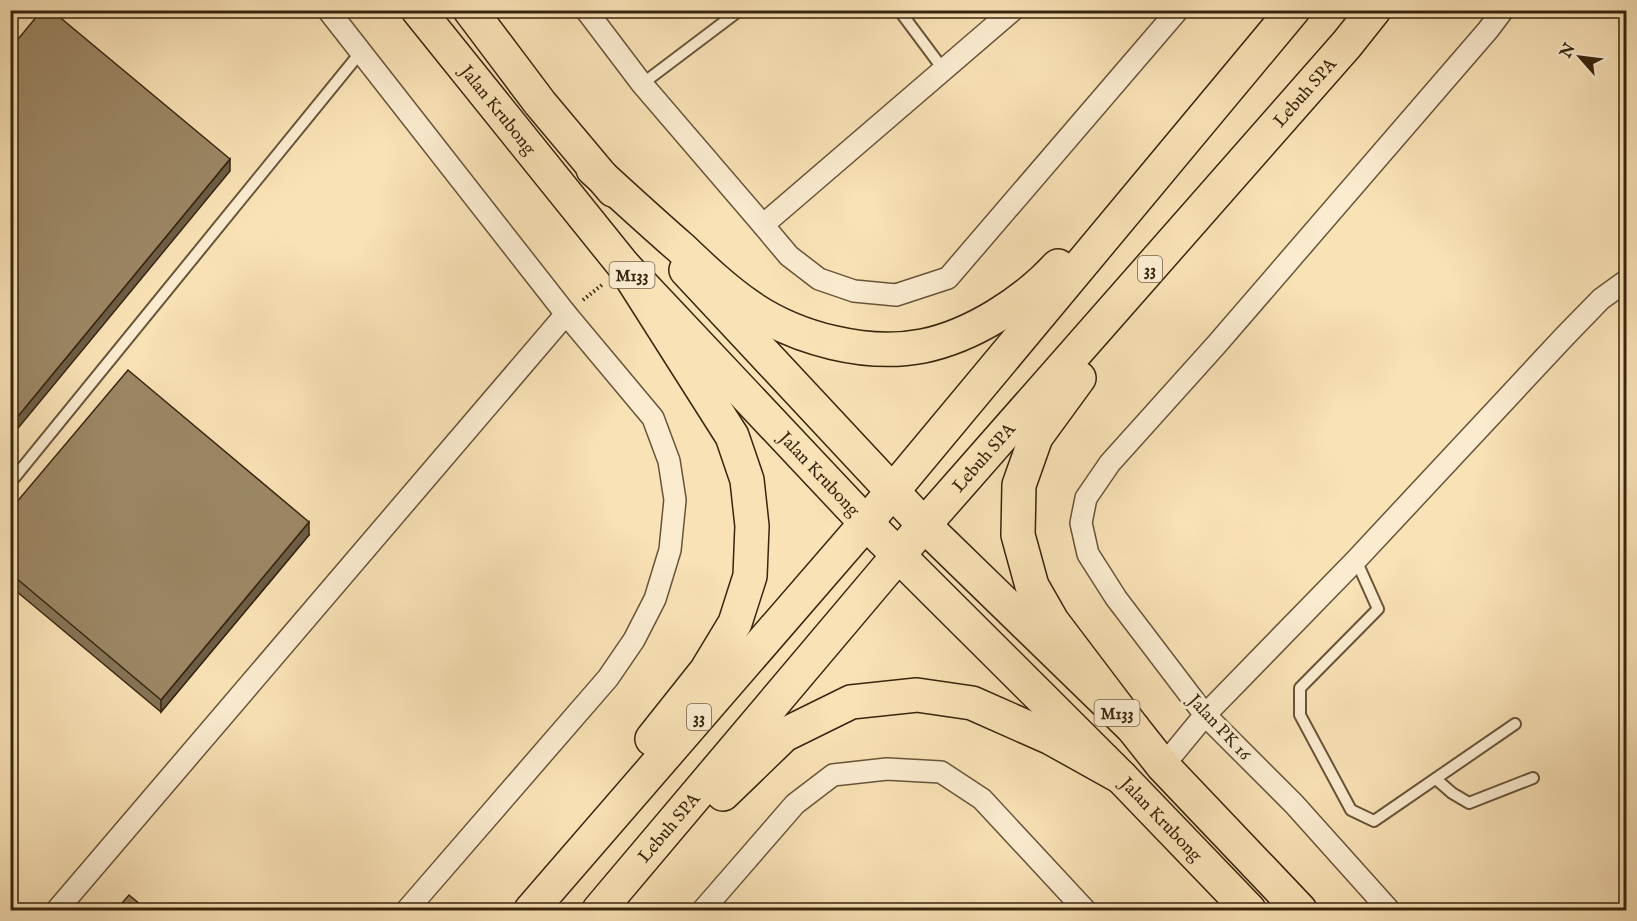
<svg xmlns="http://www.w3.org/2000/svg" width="1637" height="921" font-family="'IM FELL English',serif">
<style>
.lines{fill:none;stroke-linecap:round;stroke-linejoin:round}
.lane-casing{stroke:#685438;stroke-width:14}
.street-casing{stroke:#685438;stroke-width:24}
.primary-casing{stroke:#38250e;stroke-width:36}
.highway-casing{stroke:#38250e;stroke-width:36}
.path{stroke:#38250e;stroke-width:4;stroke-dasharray:1.5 3;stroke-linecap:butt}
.lane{stroke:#fbecd0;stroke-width:10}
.street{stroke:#fbecd0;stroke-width:21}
.primary{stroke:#f9e2b6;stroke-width:33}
.highway{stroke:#f9e2b6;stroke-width:33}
.wall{fill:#867457;stroke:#38250e;stroke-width:1.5}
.shaded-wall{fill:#6d5e47;stroke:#38250e;stroke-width:1.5}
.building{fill:#9c8765;stroke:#38250e;stroke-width:1.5}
.labels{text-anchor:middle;stroke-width:6;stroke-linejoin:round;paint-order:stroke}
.shield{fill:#fbecd0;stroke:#726148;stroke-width:1.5}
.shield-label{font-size:16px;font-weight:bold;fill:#38250e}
.street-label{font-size:18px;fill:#38250e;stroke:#fbecd0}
</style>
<rect width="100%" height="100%" fill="#f9e2b6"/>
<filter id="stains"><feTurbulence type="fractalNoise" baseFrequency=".00333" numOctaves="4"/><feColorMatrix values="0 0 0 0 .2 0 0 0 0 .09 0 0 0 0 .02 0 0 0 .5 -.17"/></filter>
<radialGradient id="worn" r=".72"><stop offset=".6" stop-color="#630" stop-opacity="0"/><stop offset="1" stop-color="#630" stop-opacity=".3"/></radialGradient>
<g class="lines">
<defs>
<g id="lane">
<path d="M899,10l44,59"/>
<path d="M642,84l98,-74"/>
<path d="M10,483l350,-430"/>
<path d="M1356,560l22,49 -78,79v27l51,95 23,11 141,-97"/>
<path d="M1436,779l16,14 17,10 64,-25"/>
</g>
<g id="street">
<path d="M328,10l238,304 87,104 16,43 6,39 -5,50 -15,49 -21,41 -26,38 -201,232"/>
<path d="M586,10l56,74 121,141 26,31 30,23 35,12 42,4 52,-17 230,-268"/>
<path d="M763,225l250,-215"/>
<path d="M1163,766l42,-51 151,-155 209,-224 36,-37 25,-18"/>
<path d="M57,910l509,-596"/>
<path d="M703,910l92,-106 38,-29 54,-6 54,3 41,27 103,111"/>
<path d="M1389,910l-95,-106 -89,-89 -89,-117 -28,-44 -7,-31 5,-25 24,-35 107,-119 271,-314 15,-20"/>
</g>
<g id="primary">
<path id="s1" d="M418,10l206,256 242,257 255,254 128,133"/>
<path d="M470,10l70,93 73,87"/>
<path d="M686,270l238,255 209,203 30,38 137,144"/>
</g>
<g id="highway">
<path d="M593,169c29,26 58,53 88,79 22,21 44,42 69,59 47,32 117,50 173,39 49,-10 102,-44 135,-80"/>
<path d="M624,266l108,170 15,44 5,46 -2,50 -15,47 -29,48 -54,68"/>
<path d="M1079,378l-43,59 -17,48 -1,50 14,51 20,35 81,107"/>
<path d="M723,794l61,-59 67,-33 66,-7 55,8 79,35 70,39"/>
<path d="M531,910l335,-387 427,-513"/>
<path id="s2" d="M599,910l325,-385 423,-481 27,-34"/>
</g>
</defs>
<use href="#lane" class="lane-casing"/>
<use href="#street" class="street-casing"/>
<use href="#primary" class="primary-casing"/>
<use href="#highway" class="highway-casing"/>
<path class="path" d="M583,300l20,-16"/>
<use href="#lane" class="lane"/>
<use href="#street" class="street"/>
<use href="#primary" class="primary"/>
<use href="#highway" class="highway"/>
</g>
<path class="wall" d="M10,510l299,25 -148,177 -151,-126z"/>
<g class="shaded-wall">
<path d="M230,159v12l-220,267v-12z"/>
<path d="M309,522v13l-148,177v-12z"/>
</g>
<g class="building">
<path d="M42,10h9l179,149 -220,267v-377z"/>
<path d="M128,370l181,152 -148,178 -151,-127v-63z"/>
<path d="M129,895l18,15h-31z"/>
</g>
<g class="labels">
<g class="shield">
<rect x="1138" y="256" width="24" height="26" rx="4.5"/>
<rect x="609.5" y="262" width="45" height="26" rx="4.5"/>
<rect x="1094.5" y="700" width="45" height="26" rx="4.5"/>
<rect x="687" y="704" width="24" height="26" rx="4.5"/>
</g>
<g class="shield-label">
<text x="1150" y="275">33</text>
<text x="632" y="281">M133</text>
<text x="1117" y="719">M133</text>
<text x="699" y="723">33</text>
</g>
<g class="street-label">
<text dy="6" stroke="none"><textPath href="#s2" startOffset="1080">Lebuh SPA</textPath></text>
<text dy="6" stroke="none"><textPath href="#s1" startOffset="128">Jalan Krubong</textPath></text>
<text dy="6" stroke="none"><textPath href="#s2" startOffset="594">Lebuh SPA</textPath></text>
<text dy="6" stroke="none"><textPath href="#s1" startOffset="614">Jalan Krubong</textPath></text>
<text transform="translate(1220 727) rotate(47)" y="6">Jalan PK 16</text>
<text dy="6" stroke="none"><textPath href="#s1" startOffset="1100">Jalan Krubong</textPath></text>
<text dy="6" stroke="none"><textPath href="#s2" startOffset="108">Lebuh SPA</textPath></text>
</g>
</g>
<rect width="1637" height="921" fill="none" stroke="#f9e2b6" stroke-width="36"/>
<rect x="12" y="12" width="1613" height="897" fill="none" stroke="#38250e" stroke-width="3"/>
<rect x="18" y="18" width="1601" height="885" fill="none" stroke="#38250e" stroke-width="1.5"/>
<g transform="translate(1580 57) rotate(298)" stroke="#fbecd0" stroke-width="4.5" paint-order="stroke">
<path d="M0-4.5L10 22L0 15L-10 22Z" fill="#38250e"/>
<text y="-9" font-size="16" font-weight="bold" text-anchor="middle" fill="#38250e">N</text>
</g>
<rect width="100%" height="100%" filter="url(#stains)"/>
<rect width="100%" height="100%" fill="url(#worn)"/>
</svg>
